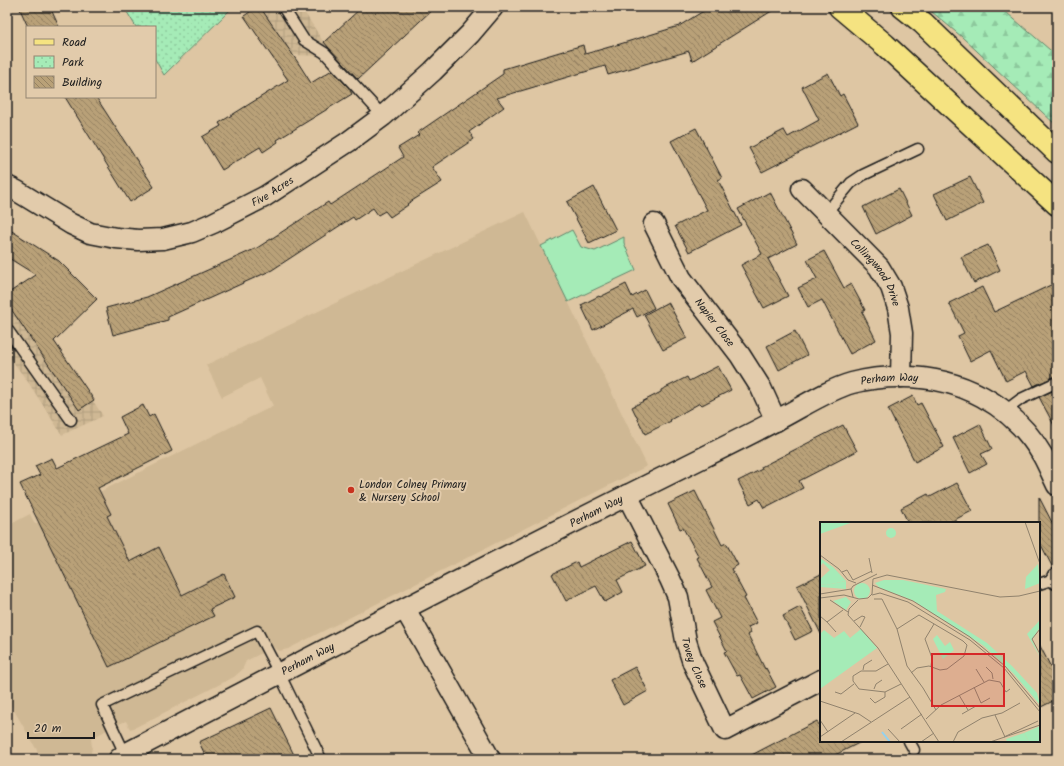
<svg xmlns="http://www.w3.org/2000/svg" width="1064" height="766" font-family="Kalam,sans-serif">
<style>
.built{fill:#cfb894}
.industrial{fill:url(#industrial-grid)}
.green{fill:#a5ebb7;stroke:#60846a}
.forest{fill:url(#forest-firs);stroke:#60846a}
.park{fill:url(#park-dots);stroke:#60846a}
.building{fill:url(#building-back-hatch);stroke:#1c1c1c}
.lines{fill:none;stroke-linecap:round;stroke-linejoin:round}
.lane-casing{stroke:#1c1c1c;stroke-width:13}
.street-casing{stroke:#1c1c1c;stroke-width:23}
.primary-casing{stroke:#1c1c1c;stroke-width:25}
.lane{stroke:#e2cbab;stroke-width:10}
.street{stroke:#e2cbab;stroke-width:20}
.primary{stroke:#f5e381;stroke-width:22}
.poi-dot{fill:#c8321e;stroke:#e2cbab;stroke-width:1.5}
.labels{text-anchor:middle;stroke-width:4;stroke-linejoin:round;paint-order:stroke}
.street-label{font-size:11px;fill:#1c1c1c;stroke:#e2cbab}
.poi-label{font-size:11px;fill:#1c1c1c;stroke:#e2cbab;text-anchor:start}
.inset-river{fill:none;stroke:#91d2f2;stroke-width:2}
.inset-road{fill:none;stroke:#90826d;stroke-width:1}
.view{fill:#d62828;fill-opacity:0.15;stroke:#d62828;stroke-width:2}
.inset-edge{fill:none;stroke:#1c1c1c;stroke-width:2}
</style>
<defs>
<pattern id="industrial-grid" width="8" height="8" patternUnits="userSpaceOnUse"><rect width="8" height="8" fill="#cfb894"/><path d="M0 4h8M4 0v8" fill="none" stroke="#b19e7f"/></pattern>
<pattern id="forest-firs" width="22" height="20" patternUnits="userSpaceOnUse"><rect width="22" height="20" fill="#a5ebb7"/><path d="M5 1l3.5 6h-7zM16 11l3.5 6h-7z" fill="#8dc99d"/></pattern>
<pattern id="park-dots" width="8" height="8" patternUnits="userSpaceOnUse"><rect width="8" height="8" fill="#a5ebb7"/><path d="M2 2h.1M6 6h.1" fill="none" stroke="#8dc99d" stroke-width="1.8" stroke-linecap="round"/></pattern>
<pattern id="building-back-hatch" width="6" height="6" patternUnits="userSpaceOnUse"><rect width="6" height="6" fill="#b9a178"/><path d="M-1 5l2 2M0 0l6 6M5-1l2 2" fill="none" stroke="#968262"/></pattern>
</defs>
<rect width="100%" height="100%" fill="#dec6a3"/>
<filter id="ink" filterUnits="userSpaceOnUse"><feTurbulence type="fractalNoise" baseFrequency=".025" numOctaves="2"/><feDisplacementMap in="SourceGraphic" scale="8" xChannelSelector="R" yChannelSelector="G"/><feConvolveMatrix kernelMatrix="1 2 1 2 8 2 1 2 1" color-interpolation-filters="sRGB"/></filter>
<g filter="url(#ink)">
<path class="built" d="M525,212l122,254 -359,183 -9,2 -6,-4 -27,14 -4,9 -8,7 -100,51 -4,1 -4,-8 -14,6 -21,12 1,8 -2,12h-48l-35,-61v-172l23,-12 5,10 238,-118 -13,-28 -38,19 -16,-32z"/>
<g class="industrial">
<path d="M257,7h44l29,45 44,45 -10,4 -44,-45 -27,-1 -15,10 -34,-49z"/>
<path d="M18,287l85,129 -41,19 -34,-53 -21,-28v-60z"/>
</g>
<path class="green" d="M572,230l9,17 14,4 29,-14v6l12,27 -68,32 -27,-56z"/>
<path class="forest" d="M926,7h74l57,49v70l-95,-89z"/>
<path class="park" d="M124,7h109l-69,68 -9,-16v-32h-19z"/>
<g class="building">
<path d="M19,7h31l9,20h-31z"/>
<path d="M257,7h3l37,54 14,22 21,-13 17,18 3,6 -75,46 1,2 -15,10 -3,-5 -38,23 -20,-33 19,-11 -2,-3 69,-43 -44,-64z"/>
<path d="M362,7h73l-77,72 -30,-32 -4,-5z"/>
<path d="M710,7h68l-86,54 -3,-10 -81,24 -3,-9 -108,32 7,9 -35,25 5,7 -42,28 10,15 -35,22 1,1 -18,12 -5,-6 -7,4 -5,-7 -18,12 -2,-3 -81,53 -104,47v3l-55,15 -7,-27 41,-11 110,-49 71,-46 2,3 73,-48 -5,-9 21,-13 -2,-2 86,-59v-5l80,-24 2,9 35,-10 59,-18z"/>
<path d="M828,73l12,23 3,-2 15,29 -96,49 -13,-24 35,-18 4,7 31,-17 -17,-33z"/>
<path d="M65,97h31l58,90 -24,15z"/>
<path d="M696,128l26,50 -4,2 23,45 -52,27 -14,-26 32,-16 -36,-69z"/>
<path d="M970,177l13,26 -36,18 -13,-27z"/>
<path d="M594,187l22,43 -27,13 -22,-41z"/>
<path d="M899,189l13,26 -36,19 -13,-27z"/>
<path d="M770,192l27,52 -29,15 20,37 -24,12 -23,-43 21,-11 -24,-45z"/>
<path d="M7,228l52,33 38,38 -43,42 40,59 -15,10 -72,-107v-9l29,-19 -29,-18z"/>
<path d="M988,245l12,25 -26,13 -13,-26z"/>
<path d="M824,251l20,37 7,-4 14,26 -3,2 14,28 -26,14 -28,-54 -14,7 -10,-19 19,-9 -10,-19z"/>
<path d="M1057,282v94l-23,10 -8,-15 -20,10 -15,-31 -21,11 -12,-25 6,-3 -15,-30 33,-16 12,25z"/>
<path d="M626,284l6,13 13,-7 9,18 -17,9 -4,-8 -40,21 -12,-25 18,-9 1,1z"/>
<path d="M668,302l19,36 -24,12 -19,-35z"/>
<path d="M795,331l12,24 -28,15 -12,-24z"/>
<path d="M718,366l13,24 -29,15 -2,-2 -30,17 1,1 -26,13 -13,-27 29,-15v-2l26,-13 2,4z"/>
<path d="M1057,389v42l-18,-34z"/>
<path d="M913,396l4,9 4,-2 23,44 -29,15 -27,-53z"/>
<path d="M143,405l6,12 5,-3 18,37 -74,37 13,26 -4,2 23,46 29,-15 23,48 42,-21 11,23 -25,12 4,7 -105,51 -89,-183 20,-9 -5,-9 17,-8 5,10 71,-34 -8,-17z"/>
<path d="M980,424l12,25 -11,5 6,10 -17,9 -17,-35z"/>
<path d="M843,425l14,26 -58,30 4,7 -39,20 -5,-9 -9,5 -12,-23 24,-12 -1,-2z"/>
<path d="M957,483l15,28 -24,12h-40l-7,-15 27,-14 2,3z"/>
<path d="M695,491l27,54 4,-2 12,22 -7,4 15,28 -2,1 13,25 -9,4 3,6 -3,2 17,34 1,-1 10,19 -23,12 -13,-24 -3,1 -13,-24 3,-1 -15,-29 8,-4 -14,-28 6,-3 -15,-29 2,-1 -16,-29 -3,1 -12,-25z"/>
<path d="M1039,497l18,35v35l-4,1 -14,-27z"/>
<path d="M632,541l13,25 -28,14 6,12 -18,10 -9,-16 -30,15 -14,-27 25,-12 2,5z"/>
<path d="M821,574v60l-24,-48z"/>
<path d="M800,607l13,24 -18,9 -12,-24z"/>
<path d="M1039,644l18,35v20l-18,9z"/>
<path d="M635,667l13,24 -25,14 -13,-25z"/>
<path d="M271,708l25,51h-89l-8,-17z"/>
<path d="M817,721l4,8v12h42l-36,18h-83z"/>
</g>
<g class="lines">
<defs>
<g id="lane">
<path d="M283,7l21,33 21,13 58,63"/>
<path d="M826,213l25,-30 12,-8 55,-26"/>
<path d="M7,329l64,91"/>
<path d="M1005,411l16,-12 36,-17"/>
<path d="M1039,584l18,-6"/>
<path d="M909,741l5,9"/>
<path d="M125,754l-23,-49 155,-74 22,42 42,86"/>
</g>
<g id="street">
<path id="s1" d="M7,186l10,5 54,33 19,9 26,5 22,2 25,-1 29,-7 21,-9 51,-26 84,-55 35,-26 50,-45 37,-37 23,-27"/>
<path id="s2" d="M802,189l77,78 12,20 7,21 4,25 -1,44"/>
<path id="s3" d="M654,224l27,54 59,77 21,33 15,33"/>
<path id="s4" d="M627,495l43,84 8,18 8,44 7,22 32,67 96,-50"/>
<path d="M1057,578v1"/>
<path d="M405,609l85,150"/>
<path id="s5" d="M119,759l6,-5c185,-97 371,-194 559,-287 30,-15 61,-30 91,-46 24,-12 52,-31 77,-38 15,-4 32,-6 48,-6 59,-1 113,27 143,79 5,9 9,19 14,29"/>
</g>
<g id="primary">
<path d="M840,7l45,38 172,159"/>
<path d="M903,7l20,16 134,129"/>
</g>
</defs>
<use href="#lane" class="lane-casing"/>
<use href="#street" class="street-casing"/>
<use href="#primary" class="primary-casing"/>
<use href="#lane" class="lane"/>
<use href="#street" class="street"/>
<use href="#primary" class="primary"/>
</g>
</g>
<circle class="poi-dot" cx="351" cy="490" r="4"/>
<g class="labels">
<g class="street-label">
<text dy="4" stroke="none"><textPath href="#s1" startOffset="289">Five Acres</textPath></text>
<text dy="4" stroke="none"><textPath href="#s2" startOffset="112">Collingwood Drive</textPath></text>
<text dy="4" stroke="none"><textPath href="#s3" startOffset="116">Napier Close</textPath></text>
<text dy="4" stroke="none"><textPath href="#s5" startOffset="862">Perham Way</textPath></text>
<text dy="4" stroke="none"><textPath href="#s5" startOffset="538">Perham Way</textPath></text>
<text dy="4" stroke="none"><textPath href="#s5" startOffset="214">Perham Way</textPath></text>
<text dy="4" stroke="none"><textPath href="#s4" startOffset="182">Tovey Close</textPath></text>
</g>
<g class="poi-label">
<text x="359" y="488">London Colney Primary<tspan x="359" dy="13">&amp; Nursery School</tspan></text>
</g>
</g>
<g transform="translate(820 522)">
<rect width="220" height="220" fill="#dec6a3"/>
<path d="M0,36l13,9 13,14 -20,4 -6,-1v-5l10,-9 -7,-7 -3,3zM34 69a8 8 0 1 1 16 0a8 8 0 1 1-16 0ZM220,204v16h-11l-5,-9z" fill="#a5ebb7"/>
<path d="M66 11a5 5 0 1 1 10 0a5 5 0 1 1-10 0ZM218,42l2,19 -15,6 1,-12zM64,58h19l43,9 -1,3 -9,3 1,16 50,32 25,23 25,27 3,12 -26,-31 -30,-28 -72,-46 -32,-12 -5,-5zM26,59v8l-26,-2v-3l6,1zM26,75l5,5 -5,8 -13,-9zM220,98v7l-8,13 8,17 -13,-23z" fill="#a5ebb7"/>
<path d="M0,0h33l-33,12z" fill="#a5ebb7"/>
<path d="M41,107l16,19 -57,41v-55l4,-4 10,8 10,-7 6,7zM117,113l8,11 5,-4 4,8 -11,9 -10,-20zM204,211l5,9h-22l-1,-3z" fill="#a5ebb7"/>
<path class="inset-river" d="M62,210l8,10"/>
<path class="inset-road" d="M205,0l15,42M0,33l19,14 9,11 8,3M49,36l3,15M22,50l5,-2 6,10 19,-9M52,63l41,16 57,36 35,29 35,42M0,72l31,-5M52,73l8,-2 28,9 62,38 34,28 36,44M33,75l-2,-8 2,-3 24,-12M0,76l24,-3 15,4 9,-1 4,-4 1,-15 14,-4 113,22 19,-1 21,-5M54,77h8l15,30 10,37 16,22 13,22M10,78l18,12M38,78l-9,9 -1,6 30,33 61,94M0,94l7,6 16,-12M34,99l8,-5 3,1 -5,10M7,100l9,10M77,107l22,-14 44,26 4,4 -3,11 -17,13 -7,1 -11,-4 -12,2 -6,5M220,107l-8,10 8,15M68,142l-12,7h-15l-8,5v5l6,8 26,3 16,-8M111,144l1,-8 -7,-19 9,-15M166,145l6,6 1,6M156,147l8,13M43,148l1,-5 8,-5M154,165l7,16 9,-5M54,167l2,-5 6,-4M15,170l6,2 13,-10M139,173l9,15M50,176l5,5 10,-6v-5M0,179l39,13 12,8M142,192l14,-8M175,193l10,22M106,197l15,-14 48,-25 11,2 6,10 4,-3M0,198l8,12M68,207l12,13M81,207l21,-15M0,215l35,-24M184,215l34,-16M21,220l69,-45M101,220l13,-9M133,220l5,-10 24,-14 20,-5 18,-10M170,220l50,-17"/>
<path class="view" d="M112,132h72v52h-72z"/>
<rect width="220" height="220" class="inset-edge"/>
</g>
<rect width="1064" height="766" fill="none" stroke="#e2cbab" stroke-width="24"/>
<rect x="12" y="12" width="1040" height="742" fill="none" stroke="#1c1c1c" stroke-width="1.5" filter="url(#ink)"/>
<rect x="26" y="26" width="130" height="72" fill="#e2cbab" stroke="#938572"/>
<rect x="34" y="39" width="20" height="6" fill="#f5e381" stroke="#938572"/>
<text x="62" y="46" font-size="12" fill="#1c1c1c">Road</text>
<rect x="34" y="56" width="20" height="12" fill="url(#park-dots)" stroke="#938572"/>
<text x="62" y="66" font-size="12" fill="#1c1c1c">Park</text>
<rect x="34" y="76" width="20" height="12" fill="url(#building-back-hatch)" stroke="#938572"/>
<text x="62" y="86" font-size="12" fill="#1c1c1c">Building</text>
<path d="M28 732v6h66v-6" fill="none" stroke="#1c1c1c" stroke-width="2"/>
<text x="34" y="732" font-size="12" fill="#1c1c1c" stroke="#e2cbab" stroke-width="3" paint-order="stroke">20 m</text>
</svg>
